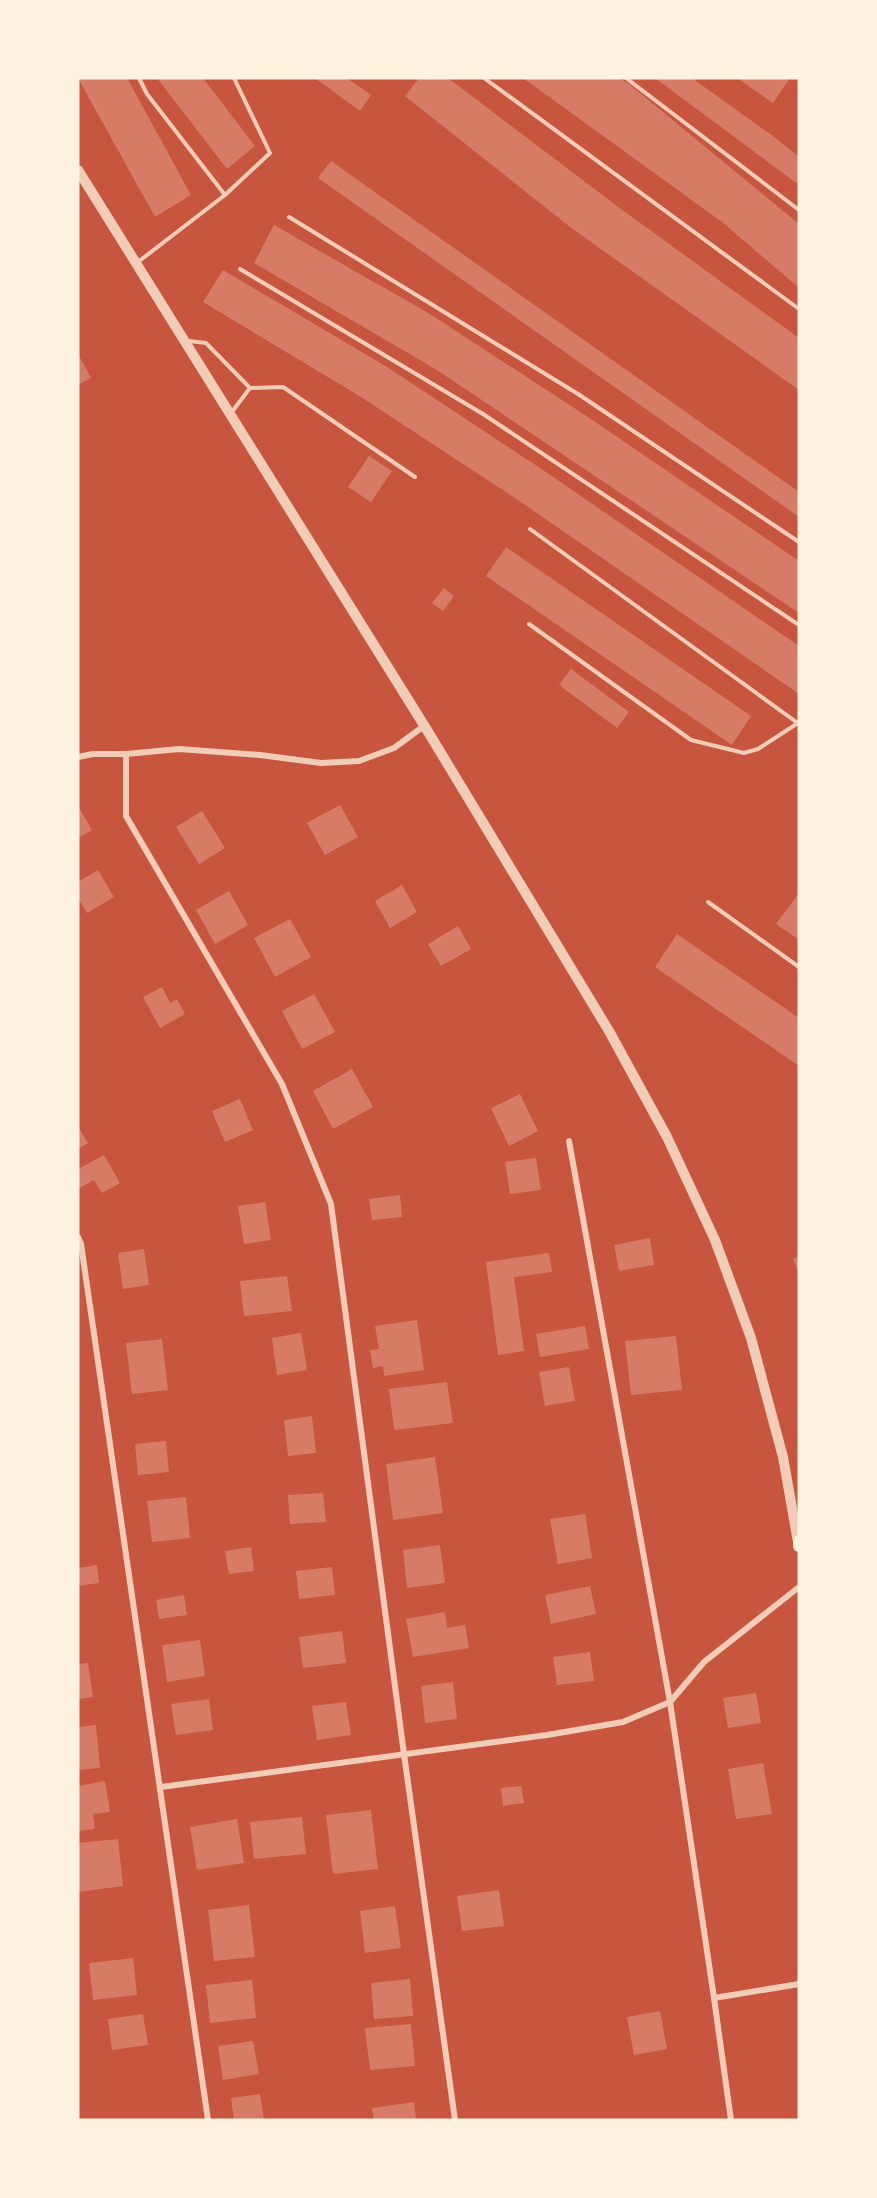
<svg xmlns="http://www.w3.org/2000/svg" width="877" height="2198" font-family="'Open Sans',sans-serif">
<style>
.building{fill:#d67c66}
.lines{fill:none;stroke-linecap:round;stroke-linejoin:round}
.service{stroke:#f1ccb7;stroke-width:4}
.minor{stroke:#f1ccb7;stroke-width:6}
.tertiary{stroke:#f1ccb7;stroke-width:10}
.secondary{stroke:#fff3e0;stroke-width:12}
</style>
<rect width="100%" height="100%" fill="#c8553d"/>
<g class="building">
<path d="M78,78h49l64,117 -36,22z"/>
<path d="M157,78h46l52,68 -28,23z"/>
<path d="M315,78h32l24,17 -11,16z"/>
<path d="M419,78h29l173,131 178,129v52l-229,-163 -165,-131z"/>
<path d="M523,78h96l10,6 170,140v64l-77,-66z"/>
<path d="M655,78h37l85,61 22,18v28z"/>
<path d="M737,78h53l-17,25z"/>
<path d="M331,161l468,331v25l-481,-339z"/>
<path d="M274,225l156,89 158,103 211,144v52l-362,-243 -183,-107z"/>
<path d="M223,270l164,97 156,103 256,176v48l-281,-194 -157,-103 -158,-95z"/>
<path d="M78,354l13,24 -13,7z"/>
<path d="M369,456l23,15 -21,31 -23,-15z"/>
<path d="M506,547l245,169 -19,29 -246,-169z"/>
<path d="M444,588l10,8 -11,15 -11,-8z"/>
<path d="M571,669l58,43 -12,16 -58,-43z"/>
<path d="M340,805l18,32 -33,18 -18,-32z"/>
<path d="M78,806l14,24 -14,8z"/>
<path d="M202,811l23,37 -26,16 -23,-37z"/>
<path d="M98,870l16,27 -27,16 -9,-15v-16z"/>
<path d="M402,885l15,27 -27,16 -15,-27z"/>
<path d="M229,891l19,34 -33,19 -19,-34z"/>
<path d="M799,893v47l-23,-16z"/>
<path d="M290,919l21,38 -36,20 -21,-39z"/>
<path d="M458,926l13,23 -30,17 -13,-22z"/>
<path d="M677,934l122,84v48l-144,-99z"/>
<path d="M162,987l8,16 7,-4 8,15 -25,14 -17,-31z"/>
<path d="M314,994l21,38 -33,17 -20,-38z"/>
<path d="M352,1069l21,38 -40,22 -20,-38z"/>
<path d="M520,1094l18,37 -29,15 -18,-38z"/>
<path d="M240,1099l13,31 -28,12 -13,-31z"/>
<path d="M78,1127l10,16 -10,6z"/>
<path d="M104,1155l16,28 -18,10 -8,-13 -16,9v-20z"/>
<path d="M536,1158l5,32 -31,4 -5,-32z"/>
<path d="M400,1195l2,22 -30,3 -3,-21z"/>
<path d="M265,1202l6,38 -27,4 -6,-38z"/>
<path d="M650,1238l4,27 -35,6 -5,-26z"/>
<path d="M144,1249l5,36 -26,4 -5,-36z"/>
<path d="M549,1253l3,19 -38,5 10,74 -26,4 -12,-93z"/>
<path d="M799,1256v17l-6,-14z"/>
<path d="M287,1276l5,35 -48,5 -4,-35z"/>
<path d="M417,1320l7,50 -40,6 -1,-10 -10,2 -3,-18 9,-1 -4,-23z"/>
<path d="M585,1326l4,23 -49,8 -4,-23z"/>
<path d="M301,1333l6,37 -30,5 -5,-37z"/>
<path d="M676,1336l6,54 -51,5 -6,-54z"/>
<path d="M162,1339l6,51 -36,4 -6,-51z"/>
<path d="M569,1367l6,34 -30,5 -6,-34z"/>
<path d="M447,1382l6,41 -59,7 -5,-41z"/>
<path d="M312,1416l4,37 -28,3 -4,-36z"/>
<path d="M166,1441l3,31 -31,3 -3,-31z"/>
<path d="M435,1457l8,56 -50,7 -7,-56z"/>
<path d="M323,1493l3,29 -36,2 -2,-29z"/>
<path d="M186,1497l4,41 -38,4 -5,-41z"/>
<path d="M585,1514l7,44 -34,6 -8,-45z"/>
<path d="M440,1545l5,38 -38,5 -4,-38z"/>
<path d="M251,1547l3,24 -25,3 -4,-23z"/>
<path d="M97,1565l2,18 -21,3v-18z"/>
<path d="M332,1567l3,28 -36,4 -3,-28z"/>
<path d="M590,1586l6,28 -45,10 -6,-29z"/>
<path d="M184,1595l3,20 -28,4 -3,-19z"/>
<path d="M445,1612l2,16 18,-3 4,23 -56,9 -7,-38z"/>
<path d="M342,1631l4,32 -43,5 -4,-31z"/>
<path d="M200,1640l5,36 -38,6 -5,-37z"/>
<path d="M590,1652l4,29 -37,4 -4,-28z"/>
<path d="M88,1663l5,34 -15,2v-35z"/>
<path d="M453,1682l4,37 -32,4 -4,-37z"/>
<path d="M756,1693l5,30 -33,5 -5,-30z"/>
<path d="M209,1699l4,31 -37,5 -5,-31z"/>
<path d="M346,1702l5,33 -34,5 -5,-34z"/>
<path d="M96,1725l4,43 -22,2v-43z"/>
<path d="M763,1763l9,51 -36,5 -8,-50z"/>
<path d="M105,1781l5,31 -17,2 2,15 -17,2v-45z"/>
<path d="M521,1786l3,17 -21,3 -2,-18z"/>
<path d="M371,1810l7,59 -45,5 -7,-59z"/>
<path d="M302,1817l4,37 -52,5 -4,-37z"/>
<path d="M237,1819l7,44 -47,7 -7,-43z"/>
<path d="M118,1839l5,47 -45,6v-49z"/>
<path d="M499,1890l5,36 -42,5 -5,-35z"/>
<path d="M249,1905l6,52 -41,4 -6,-51z"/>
<path d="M395,1906l6,42 -36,5 -5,-42z"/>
<path d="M133,1958l4,37 -44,5 -4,-37z"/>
<path d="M410,1979l3,37 -39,3 -3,-36z"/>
<path d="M252,1980l4,38 -46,5 -4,-38z"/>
<path d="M660,2011l7,38 -33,6 -7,-38z"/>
<path d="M143,2014l5,31 -36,5 -4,-31z"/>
<path d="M411,2024l4,42 -45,4 -5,-42z"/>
<path d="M253,2041l6,33 -36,6 -5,-34z"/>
<path d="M260,2094l4,26h-30l-3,-22z"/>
<path d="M414,2102l2,18h-42l-2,-12z"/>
</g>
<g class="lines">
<g class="service">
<path d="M139,78l8,16 78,101"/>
<path d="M484,78l315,231"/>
<path d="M626,78l173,132"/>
<path d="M289,217l289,177 221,148"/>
<path d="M138,262l87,-67 45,-42 -36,-75"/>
<path d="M240,269l243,145 316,211"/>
<path d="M189,341l17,2 44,45"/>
<path d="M231,413l19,-25 33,-1 132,90"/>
<path d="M530,529l269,195"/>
<path d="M529,624l162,116 53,13 14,-4 40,-26"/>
<path d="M708,902l91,65"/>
</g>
<g class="minor">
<path d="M126,754v62l156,268 49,120 73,550 51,366"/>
<path d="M78,757l15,-3h33l53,-5 81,6 61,8 38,-2 35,-13 30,-22"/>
<path d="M569,1141l101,561 44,296"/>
<path d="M78,1237l3,7 127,876"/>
<path d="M161,1787l386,-52 76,-13 47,-20 34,-40 95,-75"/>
<path d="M731,2120l-17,-122 85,-14"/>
</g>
<path class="tertiary" d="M78,170l349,560 182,301 58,106 48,103 36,98 32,119 15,85"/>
<path class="secondary" d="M799,1541v5"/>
</g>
<rect width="877" height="2198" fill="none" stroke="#fff3e0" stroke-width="159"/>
</svg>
